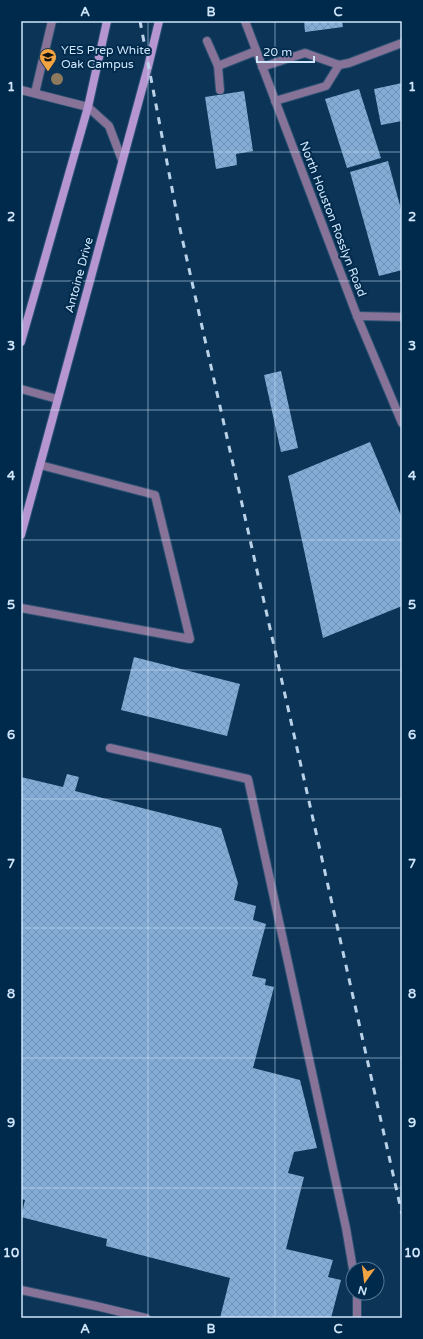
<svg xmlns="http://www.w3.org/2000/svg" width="423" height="1339" font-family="'Varela Round',sans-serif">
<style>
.building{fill:url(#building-cross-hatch)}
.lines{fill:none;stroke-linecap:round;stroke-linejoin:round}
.service-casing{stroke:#2a5071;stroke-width:10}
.tertiary-casing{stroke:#2a5071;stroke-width:10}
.secondary-casing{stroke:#2a5071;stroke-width:10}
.service{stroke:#867397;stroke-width:8}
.tertiary{stroke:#867397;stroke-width:8}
.secondary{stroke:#b596d0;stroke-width:8}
.rail{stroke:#bad2e8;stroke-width:3;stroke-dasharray:7 7;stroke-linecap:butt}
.tree{fill:#8d795c}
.grid{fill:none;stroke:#cfe5fa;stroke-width:1;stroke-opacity:0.55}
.labels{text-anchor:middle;stroke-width:4;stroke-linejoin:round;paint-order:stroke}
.poi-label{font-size:12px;fill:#cfe5fa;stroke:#002a4c;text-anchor:start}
.street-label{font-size:12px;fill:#cfe5fa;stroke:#002a4c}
.neatline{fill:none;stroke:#cfe5fa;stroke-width:1.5}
.grid-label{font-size:13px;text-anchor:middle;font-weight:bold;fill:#cfe5fa}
</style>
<defs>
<pattern id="building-cross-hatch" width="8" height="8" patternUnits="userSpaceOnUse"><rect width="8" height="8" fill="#83add7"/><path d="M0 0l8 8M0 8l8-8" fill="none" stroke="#7293b4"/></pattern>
</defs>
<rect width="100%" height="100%" fill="#0b3457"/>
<g class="building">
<path d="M304,21h38l1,6 -38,5z"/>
<path d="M402,83v38l-21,4 -7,-36z"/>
<path d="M359,89l22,69 -34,10 -22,-69z"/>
<path d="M244,91l9,60 -17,3 1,11 -21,4 -11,-72z"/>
<path d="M388,161l14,52v57l-23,6 -29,-104z"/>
<path d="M281,371l17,77 -17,4 -17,-77z"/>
<path d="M370,442l32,76v88l-79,32 -35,-162z"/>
<path d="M134,657l106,27 -13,52 -106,-26z"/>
<path d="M67,774l12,3 -4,14 146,37 17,55 -4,17 22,6 -3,14 13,4 -14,52 14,3 -1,6 9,2 -21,81 47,12 17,68 -23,4 -6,21 16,4 -18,72 47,11 -5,17 13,3 -10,38h-53l-8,-2 -1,2h-49l10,-40 -124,-32 1,-7 -86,-22 4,-17 -4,-1v-422l42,10z"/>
</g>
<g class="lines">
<defs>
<g id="service">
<path d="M207,41l11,25 2,24"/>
<path d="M218,66l38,-15"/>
<path d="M262,67l43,-14 34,12 10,-2 53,-20"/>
<path d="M21,90l67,17 21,19 13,34"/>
<path d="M35,93l17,-72"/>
<path d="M275,101l51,-15 13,-21"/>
<path d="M357,316l45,1"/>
<path d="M21,389l36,10"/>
<path d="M21,608l169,31 -35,-144 -115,-30"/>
<path d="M110,748l138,31 98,449 7,41"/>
<path d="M21,1290l75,16 50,12"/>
<path d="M357,1293v25"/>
</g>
<path id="tertiary" d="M245,21l112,295 45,107"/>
<g id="secondary">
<path d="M21,342l67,-235 19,-86"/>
<path d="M21,535l127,-468 11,-46"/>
</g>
</defs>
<use href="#service" class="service-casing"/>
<use href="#tertiary" class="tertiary-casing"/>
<use href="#secondary" class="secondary-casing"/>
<use href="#service" class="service"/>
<use href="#tertiary" class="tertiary"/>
<use href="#secondary" class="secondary"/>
<path class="rail" d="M140,21l38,199 224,994"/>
</g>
<circle class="tree" cx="57" cy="79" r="6"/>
<path class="grid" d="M148,21v1297M275,21v1297M21,152h381M21,281h381M21,410h381M21,540h381M21,670h381M21,799h381M21,928h381M21,1058h381M21,1188h381"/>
<defs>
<symbol id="school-pin" viewBox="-11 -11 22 30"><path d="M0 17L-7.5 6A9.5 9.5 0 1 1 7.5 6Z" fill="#f3a442" stroke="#002a4c"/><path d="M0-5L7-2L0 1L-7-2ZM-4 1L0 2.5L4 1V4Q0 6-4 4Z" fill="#111"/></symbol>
</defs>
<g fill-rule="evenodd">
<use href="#school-pin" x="38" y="47" width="20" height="27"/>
</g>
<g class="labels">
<g class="poi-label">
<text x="61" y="54">YES Prep White<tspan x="61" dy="14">Oak Campus</tspan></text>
</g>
<g class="street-label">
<text transform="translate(333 219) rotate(69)" y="4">North Houston Rosslyn Road</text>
<text transform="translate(79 275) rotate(-75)" y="4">Antoine Drive</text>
</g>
</g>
<rect width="423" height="1339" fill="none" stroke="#002a4c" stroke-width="44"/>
<g transform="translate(365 1281) rotate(194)"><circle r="19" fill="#002a4c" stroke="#537592"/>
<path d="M0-3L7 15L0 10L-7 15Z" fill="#f3a442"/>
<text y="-6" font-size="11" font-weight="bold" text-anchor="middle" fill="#cfe5fa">N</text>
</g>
<path d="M257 56v6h57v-6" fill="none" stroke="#cfe5fa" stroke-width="2"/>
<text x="263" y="56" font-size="12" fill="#cfe5fa" stroke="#002a4c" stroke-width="3" paint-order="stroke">20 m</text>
<rect x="22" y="22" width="379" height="1295" class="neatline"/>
<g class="grid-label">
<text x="85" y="16">A</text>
<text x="211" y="16">B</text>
<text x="338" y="16">C</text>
<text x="11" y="91">1</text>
<text x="412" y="91">1</text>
<text x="11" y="221">2</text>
<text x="412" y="221">2</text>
<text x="11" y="350">3</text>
<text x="412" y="350">3</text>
<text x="11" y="480">4</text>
<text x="412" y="480">4</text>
<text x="11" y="609">5</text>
<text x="412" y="609">5</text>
<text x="11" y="739">6</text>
<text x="412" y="739">6</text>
<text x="11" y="868">7</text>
<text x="412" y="868">7</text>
<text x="11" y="998">8</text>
<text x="412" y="998">8</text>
<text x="11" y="1127">9</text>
<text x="412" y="1127">9</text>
<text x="11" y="1257">10</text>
<text x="412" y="1257">10</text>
<text x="85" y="1333">A</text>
<text x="211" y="1333">B</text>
<text x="338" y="1333">C</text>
</g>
</svg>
